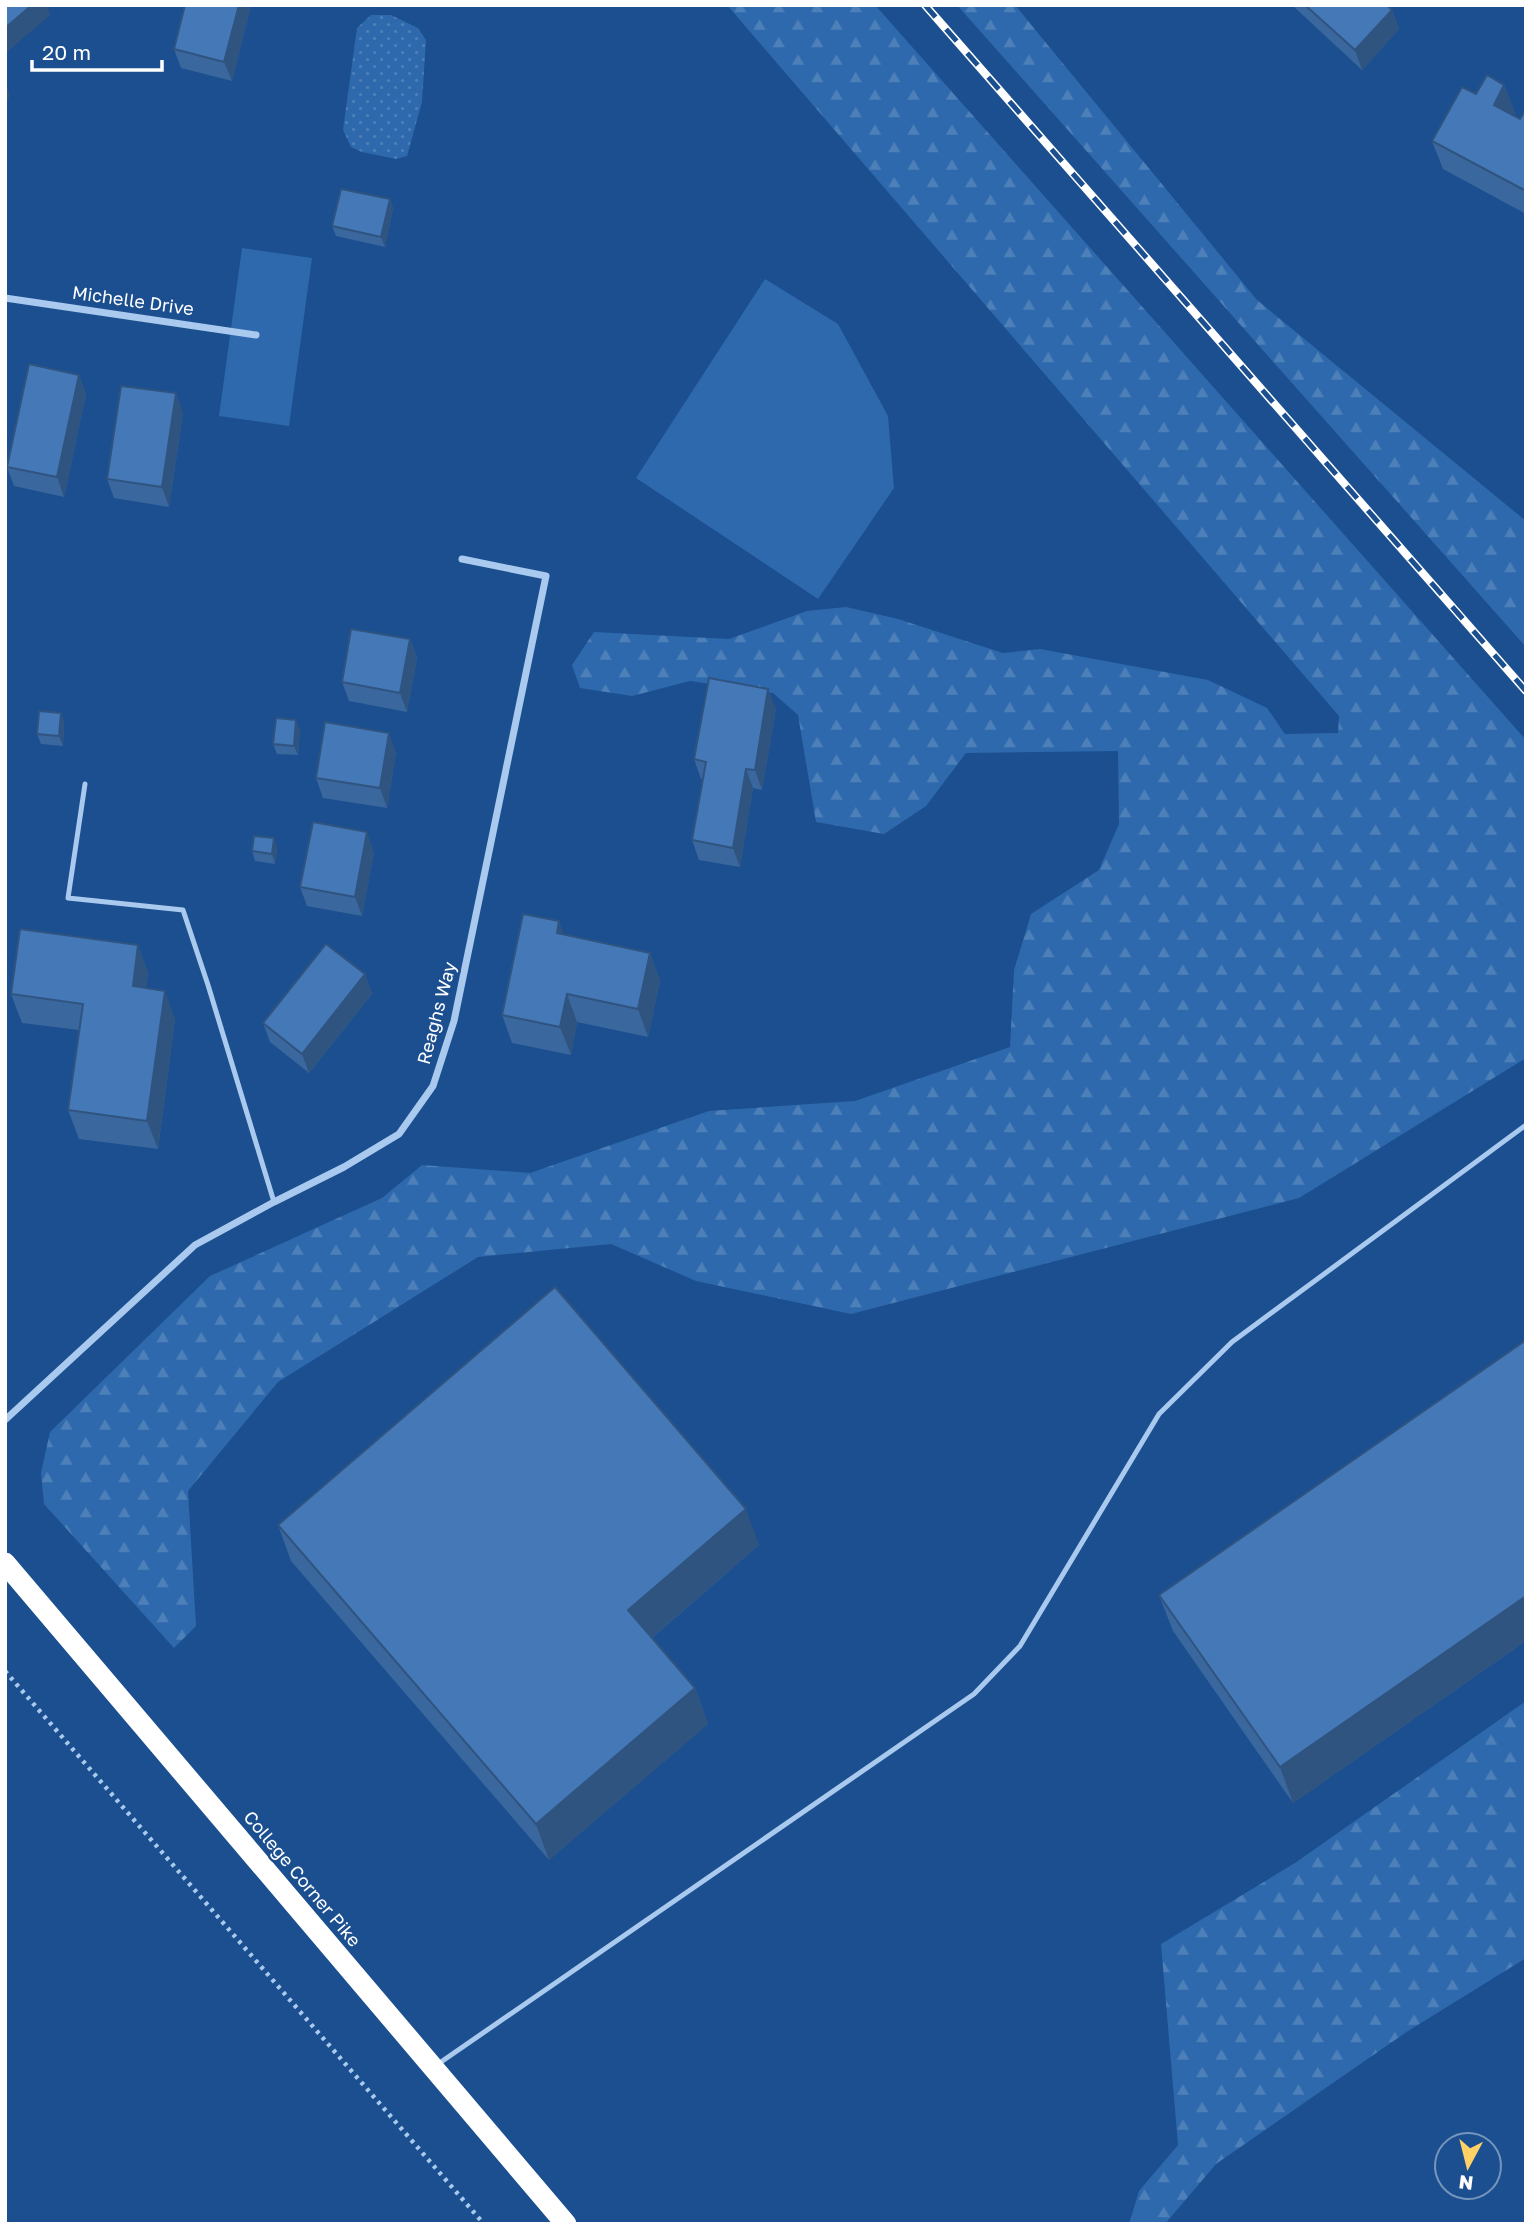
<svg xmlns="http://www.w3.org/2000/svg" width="1531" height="2229" font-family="'Golos Text',sans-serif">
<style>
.forest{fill:url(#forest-firs)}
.park{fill:url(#park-dots)}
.pitch{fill:#2e69ad}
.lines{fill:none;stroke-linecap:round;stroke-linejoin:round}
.path{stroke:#a9c9ee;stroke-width:4.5;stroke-dasharray:3.5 5;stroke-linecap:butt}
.lane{stroke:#a9c9ee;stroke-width:5}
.street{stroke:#a9c9ee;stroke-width:7}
.highway{stroke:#fff;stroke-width:21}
.rail-casing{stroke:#fff;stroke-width:8}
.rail{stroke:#1b4f8f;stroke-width:5;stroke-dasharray:16;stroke-linecap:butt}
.wall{fill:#3a679d}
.shaded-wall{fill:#305480}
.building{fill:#4478b7;stroke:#305480;stroke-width:2}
.labels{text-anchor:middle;stroke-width:5;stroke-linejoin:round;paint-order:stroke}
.street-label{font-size:18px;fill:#fff;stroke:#1b4f8f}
</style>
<defs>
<pattern id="forest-firs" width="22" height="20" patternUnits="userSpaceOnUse" patternTransform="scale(1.75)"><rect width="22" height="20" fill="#2e69ad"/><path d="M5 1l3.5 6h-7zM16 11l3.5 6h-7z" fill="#4d80b9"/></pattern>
<pattern id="park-dots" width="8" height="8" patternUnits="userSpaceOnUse" patternTransform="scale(1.75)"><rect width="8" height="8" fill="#2e69ad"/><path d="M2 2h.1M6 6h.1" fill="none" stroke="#4d80b9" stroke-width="1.8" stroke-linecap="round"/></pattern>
</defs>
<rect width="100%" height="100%" fill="#1b4f8f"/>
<g class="forest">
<path d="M727,5h148l651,735v318l-227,140 -448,116 -155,-33 -85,-37 -133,13 -200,125 -90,109 8,135 -22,22 -130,-144 -3,-31 9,-41 160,-156 172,-78 40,-33 108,8 179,-62 146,-10 155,-54 4,-77 17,-56 68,-44 20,-46 -1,-73 -152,2 -40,53 -42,28 -68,-12 -18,-107 -25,-22 -83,-12 -58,15 -52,-8 -8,-23 22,-33 135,7 78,-28 39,-4 52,12 105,34 37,-4 168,31 59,28 18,26 53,-1 1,-17z"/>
<path d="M957,5h58l242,295 269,221v126z"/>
<path d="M1526,1701v257l-118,73 -192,133 -51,60h-36l10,-33 39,-46 -17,-201 134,-81z"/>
</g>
<path class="park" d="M371,15h20l27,13 8,12 -4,62 -15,54 -11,3 -34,-7 -11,-5 -8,-17 14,-102z"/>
<g class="pitch">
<path d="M242,248l70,10 -23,168 -70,-10z"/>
<path d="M765,279l73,45 50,92 6,72 -76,111 -182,-121z"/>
</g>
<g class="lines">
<path class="path" d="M5,1671l479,553"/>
<g class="lane">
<path d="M85,784l-17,114 115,12 25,75 66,217"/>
<path d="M438,2064l536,-370 46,-48 139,-232 73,-72 294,-217"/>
</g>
<g class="street">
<path d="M5,298l251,37"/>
<path d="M5,1420l190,-175 79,-43 70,-35 55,-33 34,-48 21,-65 92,-445 -84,-17"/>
</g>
<path class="highway" d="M5,1563l561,661"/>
<defs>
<path id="rail" d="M925,5l601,686"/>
</defs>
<use href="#rail" class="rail-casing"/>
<use href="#rail" class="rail"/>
</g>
<g class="wall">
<path d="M251,5l-19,76 -51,-13 -7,-19z"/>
<path d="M1292,5h95l5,5 7,19 -37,41z"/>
<path d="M1504,85l11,28 -1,2 6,4 6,-10v105l-83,-45 -11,-28 44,-47z"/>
<path d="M390,199l3,10 -8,38 -49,-11 -4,-10z"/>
<path d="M79,375l7,19 -22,103 -50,-11 -7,-19z"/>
<path d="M183,413l-14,94 -55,-9 -7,-19z"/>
<path d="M410,639l7,19 -10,54 -58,-11 -7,-19z"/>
<path d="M776,709l-14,81 -9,-2 -13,79 -41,-7 -7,-20 11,-61h-2l-7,-20z"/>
<path d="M61,713l3,10 -1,23 -22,-2 -4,-10z"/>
<path d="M300,730l-2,25 -21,-1 -4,-10z"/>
<path d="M396,752l-9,56 -64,-10 -7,-20z"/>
<path d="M277,848l-2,16 -20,-3 -3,-10z"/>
<path d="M374,852l-12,64 -55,-10 -7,-19z"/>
<path d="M564,935l86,18 10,28 -12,56 -71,-15 -6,33 -59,-12 -10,-28z"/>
<path d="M138,945l10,28 -2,15 29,31 -17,130 -79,-10 -11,-29 11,-80 -57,-7 -11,-29z"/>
<path d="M365,974l7,20 -63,79 -39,-31 -7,-19z"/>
<path d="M1526,1340v301l-233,162 -120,-172 -14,-36z"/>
<path d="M278,1525l481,20 -107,93 43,50 13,36 -159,136 -258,-299z"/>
</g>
<g class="shaded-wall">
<path d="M32,5h15l3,10 -44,38 -1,-25z"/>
<path d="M239,5h12l-19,76 -8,-19z"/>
<path d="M1392,10l7,19 -37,41 -7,-20z"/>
<path d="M5,82l5,13 -5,11z"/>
<path d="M1504,85l11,28 -11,20 -10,-28z"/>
<path d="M390,199l3,10 -8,38 -4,-10z"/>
<path d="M79,375l7,19 -22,103 -7,-20z"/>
<path d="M176,393l7,20 -14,94 -7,-20z"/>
<path d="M410,639l7,19 -10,54 -7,-19z"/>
<path d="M768,689l8,20 -14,81 -7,-20z"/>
<path d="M61,713l3,10 -1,23 -4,-10z"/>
<path d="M296,720l4,10 -2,25 -4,-9z"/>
<path d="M389,733l7,19 -9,56 -7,-20z"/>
<path d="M746,769l7,19 -13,79 -7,-19z"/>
<path d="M367,832l7,20 -12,64 -7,-19z"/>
<path d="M274,838l3,10 -2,16 -3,-10z"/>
<path d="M559,921l11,28 -13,-16z"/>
<path d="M138,945l10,28 -5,41 -10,-28z"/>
<path d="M650,953l10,28 -12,56 -10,-28z"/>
<path d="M365,974l7,20 -63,79 -7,-19z"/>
<path d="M165,991l10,28 -17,130 -11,-28z"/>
<path d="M567,994l10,28 -6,33 -11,-28z"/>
<path d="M746,1509l13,36 -118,102 -13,-37z"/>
<path d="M1526,1596v45l-233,162 -13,-36z"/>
<path d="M695,1688l13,36 -159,136 -13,-36z"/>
</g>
<g class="building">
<path d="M5,5h27l-27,23z"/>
<path d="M185,5h54l-15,57 -50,-13z"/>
<path d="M1305,5h82l5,5 -37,40z"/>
<path d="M1487,75l17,10 -10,20 26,14 6,-10v82l-94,-50 30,-54 14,7z"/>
<path d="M341,189l49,10 -9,38 -49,-11z"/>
<path d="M29,364l50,11 -22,102 -50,-10z"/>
<path d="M121,386l55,7 -14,94 -55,-8z"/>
<path d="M351,629l59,10 -10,54 -58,-11z"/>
<path d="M709,678l59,11 -13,81 -9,-1 -13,79 -41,-8 14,-78 -12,-3z"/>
<path d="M39,711l22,2 -2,23 -22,-2z"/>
<path d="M276,718l20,2 -2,26 -21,-2z"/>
<path d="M325,722l64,11 -9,55 -64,-10z"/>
<path d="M313,822l54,10 -12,65 -55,-10z"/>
<path d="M254,836l20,2 -2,16 -20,-3z"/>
<path d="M523,914l36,7 -2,12 93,20 -12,56 -71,-15 -7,33 -58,-12z"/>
<path d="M20,929l118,16 -5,41 32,5 -18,130 -79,-11 15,-106 -72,-10z"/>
<path d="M326,944l39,30 -63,80 -39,-31z"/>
<path d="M555,1287l191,222 -118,101 67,78 -159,136 -258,-299z"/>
<path d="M1526,1340v256l-246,171 -121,-172z"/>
</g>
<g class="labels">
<g class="street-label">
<text transform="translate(133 301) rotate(8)" y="6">Michelle Drive</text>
<text transform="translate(437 1013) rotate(-75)" y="6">Reaghs Way</text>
<text transform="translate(302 1879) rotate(50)" y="6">College Corner Pike</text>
</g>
</g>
<rect width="1531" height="2229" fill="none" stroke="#ffffff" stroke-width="14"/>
<g transform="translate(1468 2166) rotate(187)"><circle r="33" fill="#1b4f8f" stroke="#7695bc" stroke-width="2"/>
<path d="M0-5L12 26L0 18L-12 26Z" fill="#ffd166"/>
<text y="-10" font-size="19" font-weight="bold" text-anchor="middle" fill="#ffffff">N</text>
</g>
<path d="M32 60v10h130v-10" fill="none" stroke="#ffffff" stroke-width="3.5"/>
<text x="42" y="60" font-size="21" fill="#ffffff" stroke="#1b4f8f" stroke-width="5" paint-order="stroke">20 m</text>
</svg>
